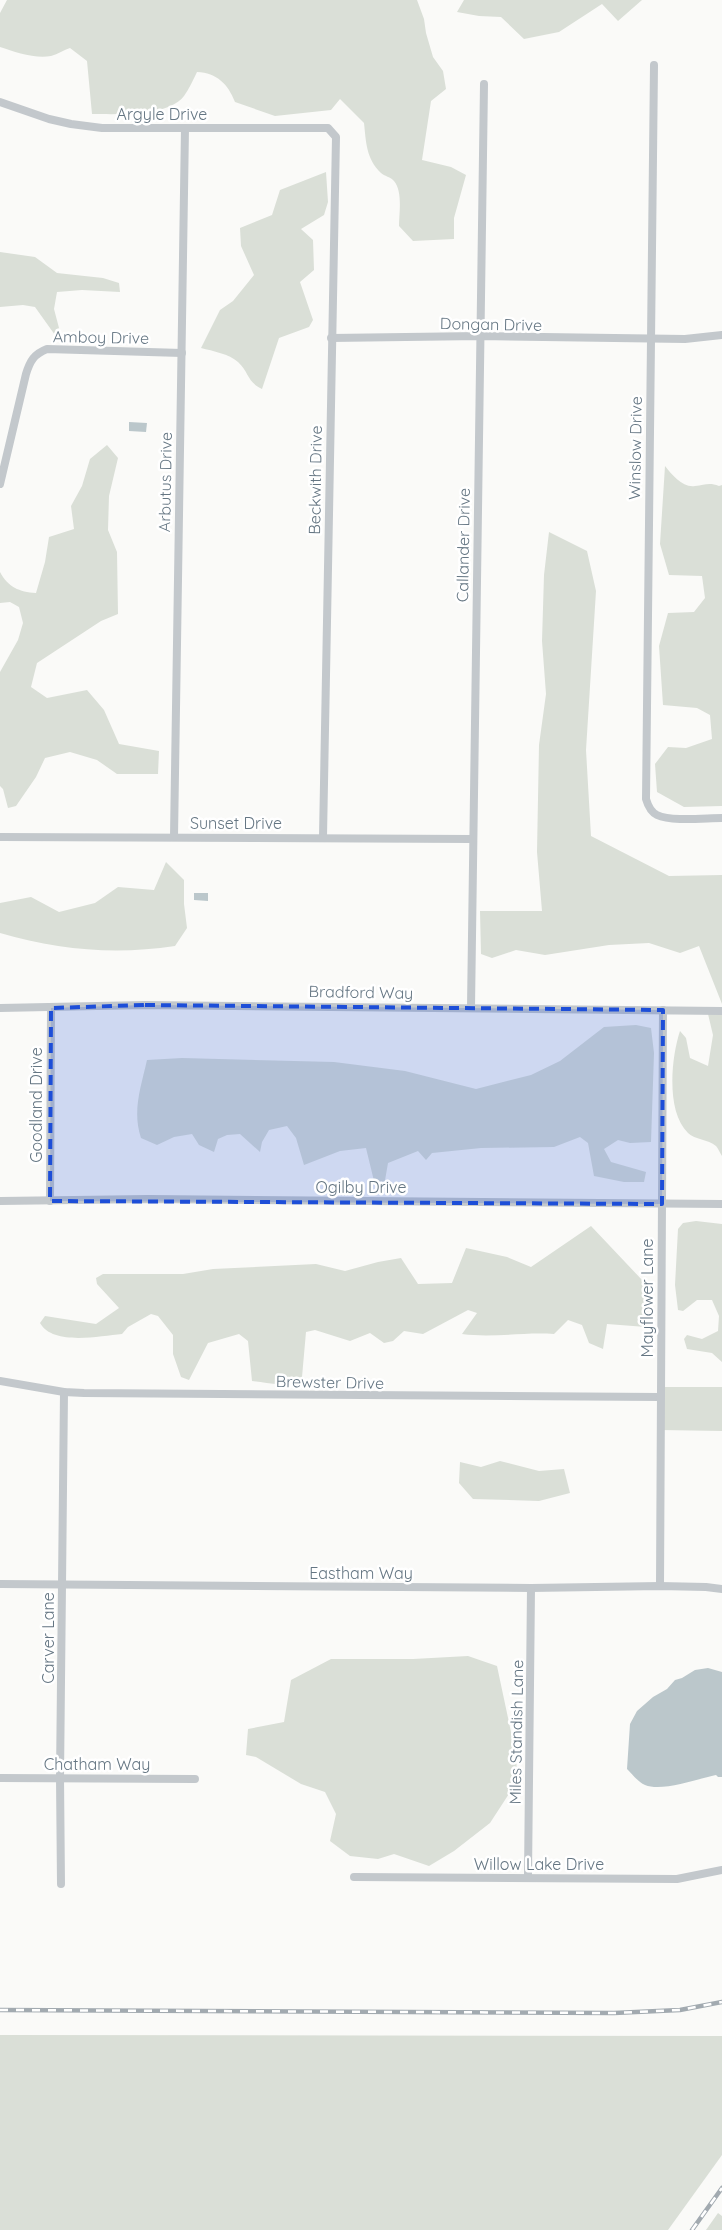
<svg xmlns="http://www.w3.org/2000/svg" width="722" height="2230" font-family="Quicksand,sans-serif">
<style>
.green{fill:#dadfd7}
.water{fill:#bbc7cb}
.lines{fill:none;stroke-linecap:round;stroke-linejoin:round}
.street{stroke:#c3c8cc;stroke-width:8}
.rail-casing{stroke:#a2aab0;stroke-width:4.5}
.rail{stroke:#fff;stroke-width:2.5;stroke-dasharray:8;stroke-linecap:butt}
.marked{fill:#1d4ed8;fill-opacity:0.2;stroke:#1d4ed8;stroke-width:4;stroke-dasharray:10 6;stroke-linejoin:round}
.labels{text-anchor:middle;stroke-width:5;stroke-linejoin:round;paint-order:stroke}
.street-label{font-size:16px;fill:#657683;stroke:#fff}
</style>
<rect width="100%" height="100%" fill="#fafaf8"/>
<g class="green">
<path d="M7,0h410l7,19 2,14 7,24 10,14 3,18 -15,12 -9,59 29,7 15,8 -12,43v21l-41,2 -14,-15c0,-13 4,-34 -5,-45 -3,-4 -10,-5 -13,-8 -15,-14 -15,-32 -17,-50l-24,-24 -9,11 -56,6 -40,-14c-7,-18 -18,-29 -38,-30 -4,8 -8,17 -13,24 -16,21 -68,18 -92,18l-5,-53 -17,-13c-6,2 -12,6 -19,8 -16,3 -36,-4 -51,-9v-34z"/>
<path d="M464,0h178l-24,21 -16,-17 -43,28 -35,7 -23,-22 -22,-1 -22,-4z"/>
<path d="M326,172l2,30 -4,13 -23,14 12,11 1,30 -14,12 13,38 -4,7 -30,11 -17,51c-15,-7 -13,-17 -24,-27 -9,-8 -25,-11 -37,-14l19,-38 13,-9 21,-26 -13,-29 -1,-18 32,-13 8,-25z"/>
<path d="M0,252l35,5 22,16 46,5 16,5 1,9 -38,-2 -25,2 -3,17 5,19 -4,7 -20,-28 -12,-2 -23,2z"/>
<path d="M107,445l11,13 -9,38 -1,34 9,22 1,62 -17,7 -64,42 -6,24 16,11 40,-8 17,20 15,34 40,7 -1,23h-41l-20,-14 -27,-8 -25,6 -9,19 -20,29 -8,2 -5,-19 -3,-3v-114l18,-32 5,-17 -4,-16 -9,-5 -10,1v-31c8,15 19,20 36,21l9,-31 4,-25 25,-8 -3,-23 11,-20 8,-27z"/>
<path d="M665,466c7,9 18,22 30,20 10,-1 14,-4 24,0l3,-1v321l-38,1 -27,-15 -2,-28 13,-17 18,1 26,-9 -2,-24 -13,-7 -34,-3 -4,-59 9,-33 26,-1 11,-14 -3,-22 -33,-1 -9,-31z"/>
<path d="M549,532l38,19 9,40 -10,159 5,86 78,40 53,-1v129l-23,-58 -19,7 -31,-10 -40,2 -64,10 -29,-5 -24,8 -11,-4 -1,-43h62l-5,-59 2,-107 7,-51 -4,-53 2,-66z"/>
<path d="M166,862l18,18v24l3,24 -12,18c-60,9 -117,4 -175,-13v-30l31,-6 28,15 36,-9 23,-16 36,3z"/>
<path d="M708,1014h14v142c-2,-3 -4,-8 -6,-10 -8,-7 -21,-6 -28,-13 -22,-21 -17,-75 -8,-102l6,7 4,20 18,8 5,-31z"/>
<path d="M636,1025l15,3 3,25 -3,89 -21,1 -12,-3 -14,9 7,13 35,10 -2,10h-20l-30,-6 -6,-33 -8,-6 -26,10 -73,1 -49,5 -6,7 -8,-9 -30,12 -4,23 -10,-5 -8,-33 -26,3 -36,14 -8,-27 -9,-12 -18,4 -7,12 -2,10 -20,-18 -13,1 -9,4 -4,13 -15,-7 -7,-11 -18,3 -17,8 -16,-7c-9,-27 0,-51 6,-78l35,-2 152,4 71,9 71,18 55,-14 29,-14 44,-34z"/>
<path d="M696,1221l26,3v138l-10,-9 -25,-4 -3,-10 3,-4 15,4 16,-8 1,-15 -7,-16h-15l-14,11 -5,-1 -3,-25 3,-56 5,-6z"/>
<path d="M591,1226l52,55 6,17 -3,29 -39,-3 -4,25 -14,-6 -7,-18 -14,-5 -14,14c-31,-2 -62,4 -92,0l15,-21 -9,-3 -45,24 -19,-3 -11,10 -9,2 -14,-10 -20,8 -35,-11 -9,2 -4,45c-15,11 -32,6 -50,4l-4,-40 -9,-7 -31,9 -19,37 -8,-3 -8,-23v-19l-15,-19 -7,-2 -23,13 -6,7c-23,2 -69,12 -82,-11l5,-7 51,8 23,-16 -22,-24 -1,-6 7,-4h80l30,-5 103,-5 29,7 33,-9 23,-4 17,26 34,-1 14,-35 41,9 24,10z"/>
<path d="M660,1387h62v44l-62,-1z"/>
<path d="M500,1461l39,10 25,-2 6,24 -31,8 -66,-2 -14,-16 1,-21 21,5z"/>
<path d="M468,1656l29,10 14,66 6,14 -1,37 -26,40 -36,28 -25,15 -35,-12 -16,5 -28,-3 -20,-15 6,-27 -11,-22 -24,-8 -45,-27 -10,-2 2,-26 36,-7 7,-42 40,-21h82z"/>
<path d="M0,2035l722,1v119l-54,75h-668z"/>
<path d="M718,2213l4,3v14h-16z"/>
</g>
<g class="water">
<path d="M129,422l18,1 -1,9 -17,-1z"/>
<path d="M194,893h14v8l-14,-1z"/>
<path d="M708,1668l14,4v105h-4l-2,-2c-19,4 -54,17 -71,10 -7,-3 -13,-11 -18,-16l3,-45 7,-13 16,-14 14,-8 8,-9 7,-2 13,-8z"/>
</g>
<g class="lines">
<g class="street">
<path d="M654,65l-8,734c2,7 5,13 11,16 15,7 48,3 65,3"/>
<path d="M0,102l49,17 22,5 31,4h226l8,9 -13,700"/>
<path d="M331,338l149,-2 205,3 37,-4"/>
<path d="M0,484l26,-110c4,-13 8,-20 21,-25l135,4"/>
<path d="M0,837l472,2"/>
<path d="M174,837l11,-709"/>
<path d="M471,1007l13,-923"/>
<path d="M0,1008l145,-3 577,6"/>
<path d="M0,1201l148,-2 574,5"/>
<path d="M50,1201l1,-193"/>
<path d="M0,1381l64,11 20,1 576,4"/>
<path d="M0,1584l531,4 129,-2 46,1 16,2"/>
<path d="M660,1586l3,-576"/>
<path d="M0,1778l195,1"/>
<path d="M528,1876l3,-288"/>
<path d="M354,1877l323,2 45,-9"/>
<path d="M61,1884l-1,-106 4,-386"/>
</g>
<defs>
<g id="rail">
<path d="M0,2010l614,3 66,-3 42,-8"/>
<path d="M692,2230l30,-42"/>
</g>
</defs>
<use href="#rail" class="rail-casing"/>
<use href="#rail" class="rail"/>
</g>
<path class="marked" d="M145,1005l518,5 -1,194 -612,-3 1,-193z"/>
<g class="labels">
<g class="street-label">
<text x="162" y="120">Argyle Drive</text>
<text transform="translate(491 324) rotate(1)" y="6">Dongan Drive</text>
<text transform="translate(101 337) rotate(1)" y="6">Amboy Drive</text>
<text transform="translate(635 448) rotate(-89)" y="6">Winslow Drive</text>
<text transform="translate(315 480) rotate(-89)" y="6">Beckwith Drive</text>
<text transform="translate(165 482) rotate(-89)" y="6">Arbutus Drive</text>
<text transform="translate(463 545) rotate(-89)" y="6">Callander Drive</text>
<text x="236" y="829">Sunset Drive</text>
<text transform="translate(361 992) rotate(1)" y="6">Bradford Way</text>
<text transform="translate(36 1105) rotate(-90)" y="6">Goodland Drive</text>
<text x="361" y="1193">Ogilby Drive</text>
<text transform="translate(647 1298) rotate(-90)" y="6">Mayflower Lane</text>
<text transform="translate(330 1382) rotate(1)" y="6">Brewster Drive</text>
<text x="361" y="1579">Eastham Way</text>
<text transform="translate(48 1638) rotate(-90)" y="6">Carver Lane</text>
<text transform="translate(516 1732) rotate(-89)" y="6">Miles Standish Lane</text>
<text x="97" y="1770">Chatham Way</text>
<text x="539" y="1870">Willow Lake Drive</text>
</g>
</g>
</svg>
